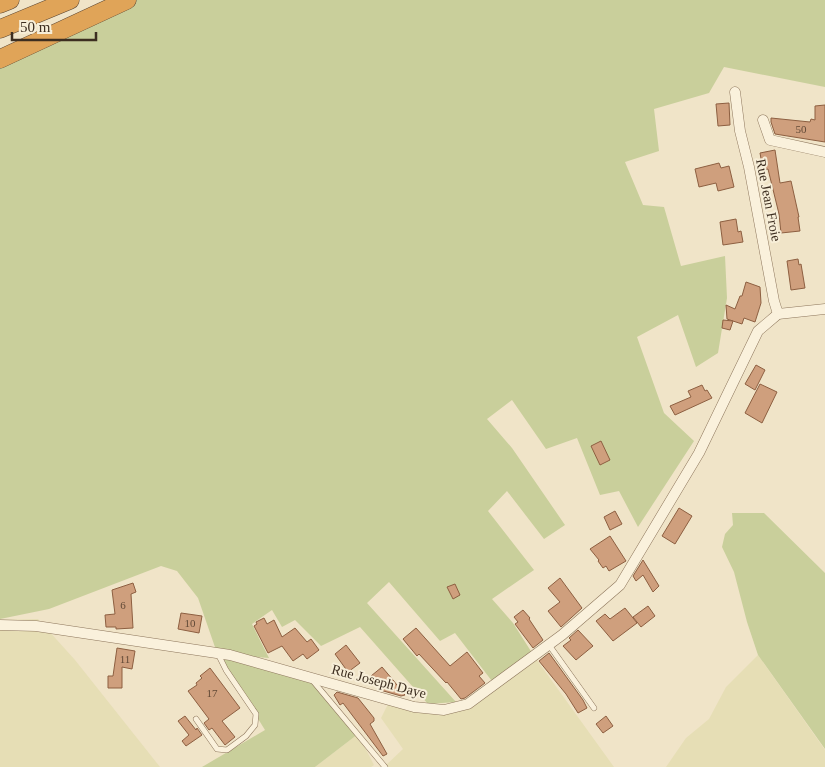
<svg xmlns="http://www.w3.org/2000/svg" width="825" height="767" font-family="Georgia,serif">
<style>
.farmland{fill:#e6deb5}
.green{fill:#c9cf9b}
.building{fill:#cf9f7d;stroke:#8d5f41}
.lines{fill:none;stroke-linecap:round;stroke-linejoin:round}
.service-casing{stroke:#8d765c;stroke-width:6}
.minor-casing{stroke:#8d765c;stroke-width:11}
.motorway-casing{stroke:#5b4430;stroke-width:19}
.service{stroke:#faf1dc;stroke-width:5}
.minor{stroke:#faf1dc;stroke-width:10}
.motorway{stroke:#e0a458;stroke-width:18}
.labels{text-anchor:middle;stroke-width:4;stroke-linejoin:round;paint-order:stroke}
.number-label{font-size:11px;fill:#624a37}
.street-label{font-size:14px;fill:#3d2e20;stroke:#f7eed8}
</style>
<rect width="100%" height="100%" fill="#f0e4c8"/>
<g class="farmland">
<path d="M38,619l37,41 85,107h-160v-147z"/>
<path d="M758,655l67,95v17h-159l20,-29 23,-19 17,-32z"/>
<path d="M534,656l80,111h-230l19,-18 -22,-31 9,-18 41,9 37,-5z"/>
<path d="M358,734l16,31 -3,2h-56z"/>
</g>
<g class="green">
<path d="M136,0h689v87l-101,-20 -15,26 -55,16 5,42 -34,11 18,43 21,2 17,59 44,-10 2,42 -9,55 -22,14 -18,-52 -41,22 27,76 30,28 -56,86 -19,-36 -19,4 -23,-57 -31,11 -34,-49 -25,19 25,29 53,77 -21,14 -37,-48 -19,20 46,59 -42,29 21,24 21,33 -39,29 -40,-52 -15,8 -51,-59 -22,21 89,99 -28,2 -68,-77 -39,19 -26,-26 -13,7 -10,-17 -20,14 17,34 -47,-4 89,24 47,56 -43,33h-113l63,-37 -48,-77 -19,-55 -21,-27 -16,-5 -112,43 -49,10v-551z"/>
<path d="M732,513h32l61,60v176l-67,-94 -11,-33 -13,-50 -12,-25 3,-13 8,-9z"/>
</g>
<g class="building">
<path d="M729,103l1,22 -12,1 -2,-22z"/>
<path d="M825,105v37l-50,-8 -4,-12v-4l39,4 1,-3 4,1v-14z"/>
<path d="M775,150l5,33 11,-2 8,36h-1l2,14 -19,2 -2,-19 -11,-45 -5,1 -3,-17z"/>
<path d="M719,163l2,5 8,-2 5,21 -16,4 -2,-8 -17,4 -4,-18z"/>
<path d="M736,219l2,13 3,-1 2,11 -20,3 -3,-23z"/>
<path d="M798,259l1,6 2,-1 4,24 -14,2 -4,-29z"/>
<path d="M746,282l14,5 1,16 -6,19 -11,-4 -2,6 -15,-5 -1,-14 9,4 5,-13h2z"/>
<path d="M723,320l10,1 -3,9 -8,-2z"/>
<path d="M756,365l9,5 -10,20 -10,-6z"/>
<path d="M760,384l17,8 -15,31 -17,-10z"/>
<path d="M702,385l3,6 2,-1 5,8 -37,17 -5,-9 21,-9 -3,-6z"/>
<path d="M601,441l9,19 -10,5 -9,-19z"/>
<path d="M679,508l13,8 -17,28 -13,-8z"/>
<path d="M615,511l7,13 -12,6 -6,-13z"/>
<path d="M610,536l16,25 -17,10 -3,-5 -3,2 -5,-7 1,-1 -9,-11z"/>
<path d="M643,560l16,26 -6,6 -10,-17 -7,6 -3,-5z"/>
<path d="M560,578l22,30 -21,19 -13,-16 12,-9 -12,-14z"/>
<path d="M133,583l3,9 -5,2 2,34 -17,1v-2h-10l-1,-12 10,-1 -3,-24z"/>
<path d="M455,584l5,11 -7,4 -6,-12z"/>
<path d="M648,606l7,10 -14,11 -8,-10z"/>
<path d="M625,608l12,15 -24,18 -17,-20 9,-7 5,5z"/>
<path d="M523,610l7,8 -1,1 14,21 -10,8 -18,-24 3,-2 -4,-5z"/>
<path d="M181,613l21,3 -3,17 -21,-4z"/>
<path d="M264,618l3,6 7,-4 8,17 13,-9 12,14 4,-3 8,11 -12,9 -4,-5 -10,7 -11,-15 -14,7 -14,-27 3,-2 -1,-2z"/>
<path d="M416,628l34,38 17,-14 16,21 -4,3 6,7 -20,15 -4,1 -14,-17 -1,1 -27,-29 -2,2 -14,-17z"/>
<path d="M578,630l15,16 -17,14 -13,-14 8,-6 -2,-2z"/>
<path d="M346,645l14,18 -12,9 -13,-18z"/>
<path d="M117,648l18,3 -3,18 -10,-2v21h-14v-12h5z"/>
<path d="M549,653l34,47 4,8 -9,5 -12,-19 -27,-33z"/>
<path d="M382,667l11,13 12,15 -4,1 -21,-6 -9,-14z"/>
<path d="M210,668l30,40 -18,13 13,16 -10,8 -13,-17 -3,2 -5,-7 5,-4 -21,-28 9,-6 -1,-2 6,-5 -2,-2z"/>
<path d="M337,692l21,6 16,20v3l-4,3 17,30 -4,2 -40,-53 -3,2 -6,-10z"/>
<path d="M185,716l11,14 1,-2 5,7 -16,11 -4,-5 7,-6 -11,-14z"/>
<path d="M606,716l7,10 -10,7 -7,-9z"/>
</g>
<g class="lines">
<defs>
<g id="service">
<path d="M549,645l45,63"/>
<path d="M313,681l72,86"/>
<path d="M196,719l21,30 10,1 19,-14 9,-11 1,-11 -30,-44 -8,-16"/>
</g>
<g id="minor">
<path d="M735,92l5,39 9,36 25,134 4,13 47,-5"/>
<path d="M763,120l7,20 55,12"/>
<path d="M0,625l36,1 194,29 184,52 30,3 24,-6 94,-69 58,-50 79,-132 59,-122 20,-17"/>
</g>
<g id="motorway">
<path d="M0,4l10,-4"/>
<path d="M0,29l70,-29"/>
<path d="M0,59l127,-59"/>
</g>
</defs>
<use href="#service" class="service-casing"/>
<use href="#minor" class="minor-casing"/>
<use href="#motorway" class="motorway-casing"/>
<use href="#service" class="service"/>
<use href="#minor" class="minor"/>
<use href="#motorway" class="motorway"/>
</g>
<g class="labels">
<g class="number-label">
<text x="801" y="133">50</text>
<text x="123" y="609">6</text>
<text x="190" y="627">10</text>
<text x="125" y="663">11</text>
<text x="212" y="697">17</text>
</g>
<g class="street-label">
<text transform="translate(769 200) rotate(79)" y="5">Rue Jean Froie</text>
<text transform="translate(379 681) rotate(15)" y="5">Rue Joseph Daye</text>
</g>
</g>
<path d="M12 32v8h84v-8" fill="none" stroke="#3d2e20" stroke-width="2.5"/>
<text x="20" y="32" font-size="15" fill="#3d2e20" stroke="#f7eed8" stroke-width="4" paint-order="stroke">50 m</text>
</svg>
